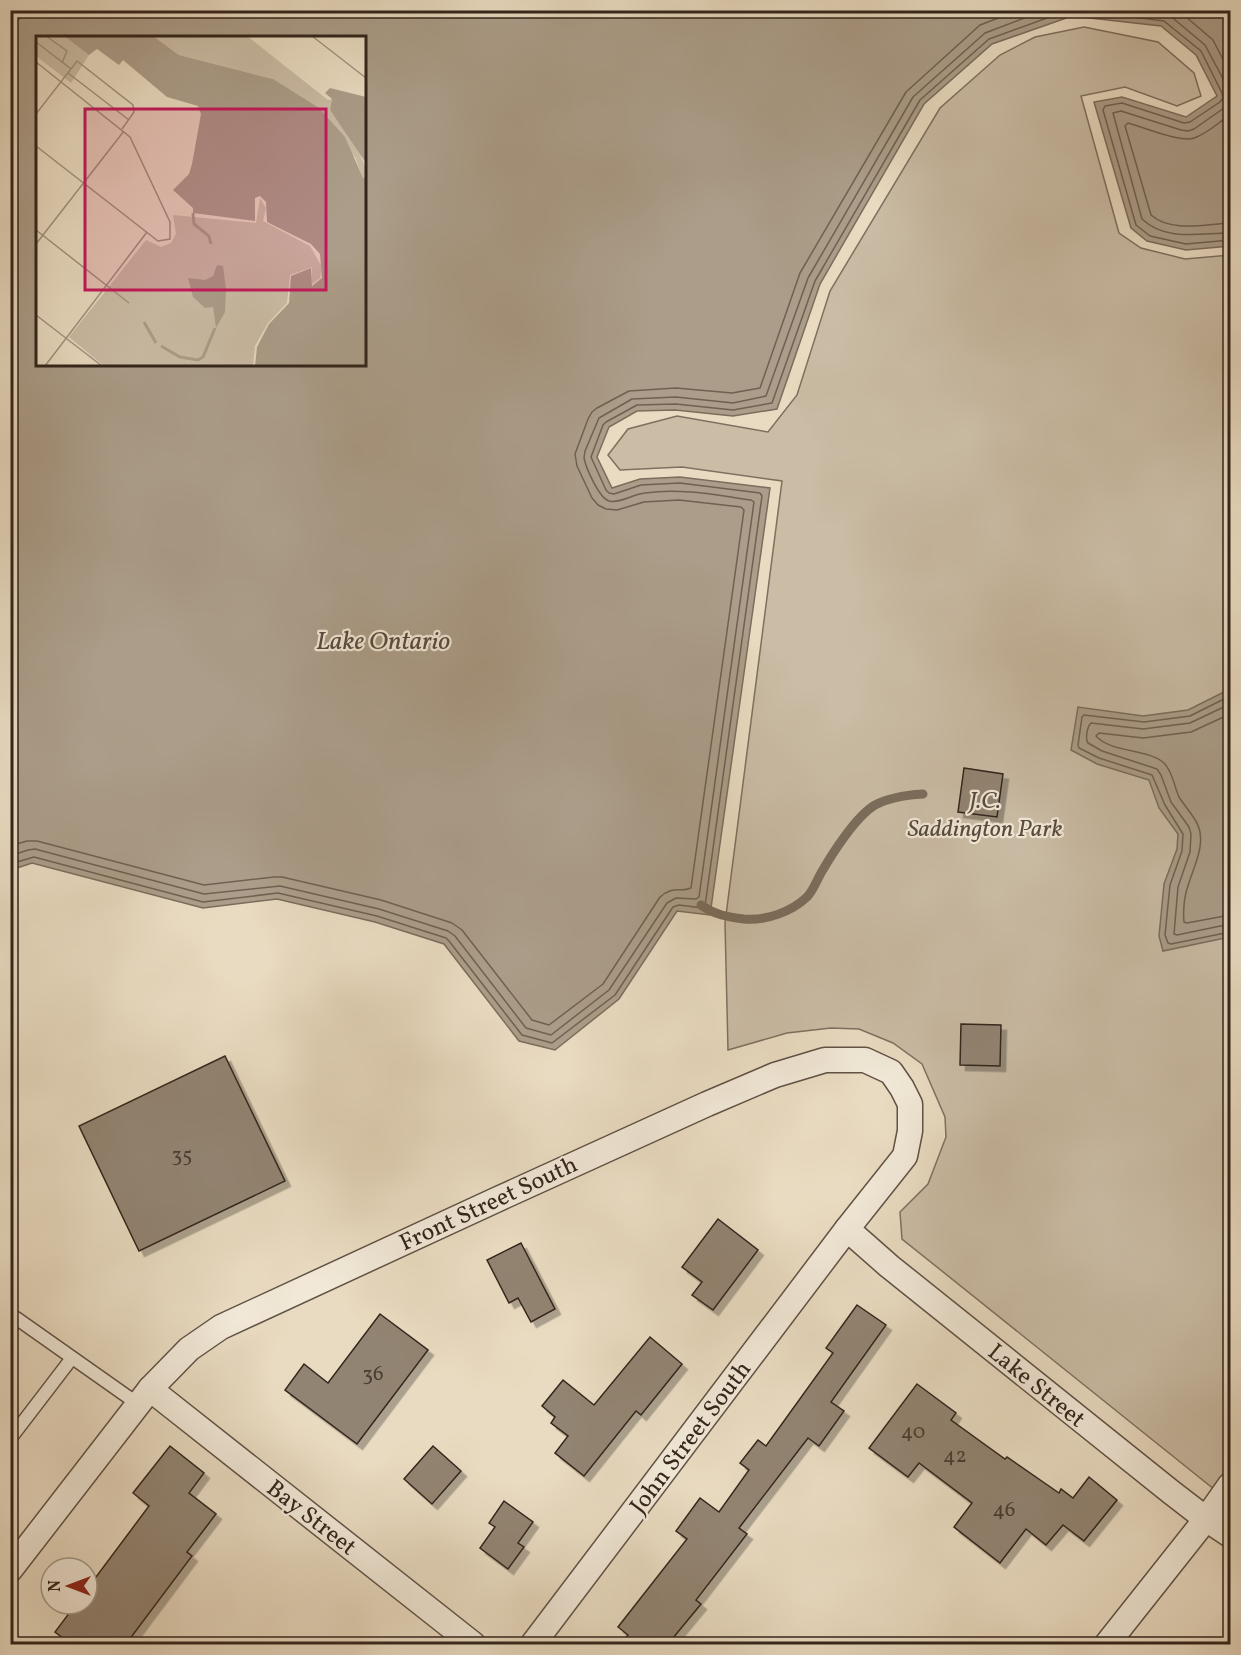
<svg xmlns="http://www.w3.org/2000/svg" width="1241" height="1655" font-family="Vollkorn,serif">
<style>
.green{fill:#cabca5;stroke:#7e7060;stroke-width:1.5}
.water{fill:#ab9d89;stroke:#7b6d5d;stroke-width:1.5;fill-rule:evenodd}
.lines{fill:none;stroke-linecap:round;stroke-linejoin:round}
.shore{stroke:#6f6152;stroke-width:1.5}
.stream{stroke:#7b6d5d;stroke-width:9}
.building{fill:#928472;stroke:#33251c;stroke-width:1.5;filter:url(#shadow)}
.lane-casing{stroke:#605245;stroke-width:15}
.street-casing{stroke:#605245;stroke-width:27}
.lane{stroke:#f1e8d7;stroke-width:12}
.street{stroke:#f1e8d7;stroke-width:24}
.labels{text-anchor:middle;stroke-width:4.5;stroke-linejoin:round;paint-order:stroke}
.number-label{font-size:21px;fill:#4b3d32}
.park-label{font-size:24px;font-style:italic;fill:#594b3e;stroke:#f1e8d7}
.street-label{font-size:24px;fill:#33251c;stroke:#f1e8d7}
.water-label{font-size:26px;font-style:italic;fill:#57493d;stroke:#f1e8d7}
.inset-river{fill:none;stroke:#ab9d89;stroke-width:3}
.inset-road{fill:none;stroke:#a0927f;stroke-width:1.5}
.view{fill:#c2185b;fill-opacity:0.15;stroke:#c2185b;stroke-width:3}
.inset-edge{fill:none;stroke:#33251c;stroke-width:3}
</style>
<defs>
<filter id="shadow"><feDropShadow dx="5.5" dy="5.5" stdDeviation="0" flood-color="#0004"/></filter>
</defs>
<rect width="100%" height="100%" fill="#e9dbc1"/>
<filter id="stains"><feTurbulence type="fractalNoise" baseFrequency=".00333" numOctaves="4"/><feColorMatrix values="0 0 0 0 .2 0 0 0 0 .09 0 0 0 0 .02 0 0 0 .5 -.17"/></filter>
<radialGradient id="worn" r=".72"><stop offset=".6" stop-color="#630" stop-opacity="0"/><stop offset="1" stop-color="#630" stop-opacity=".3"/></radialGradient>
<path class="green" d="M1084,27l74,15 36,31 7,23 -24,10 -52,-19 -44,9 38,137 22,15 44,11 45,-4v1247l-328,-263 -2,-27 28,-28 18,-47 -1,-20 -23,-53 -29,-21 -34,-14 -28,-1 -44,5 -59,17 -3,-127 57,-442 -100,-14 -62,3 -12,-15 20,-26 49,-13 91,16 29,-37 33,-104 110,-183 60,-53 35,-18z"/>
<g class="water">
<path d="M30,10l1200,1v235l-44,4 -39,-9 -16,-13 -37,-126 28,-5 64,20 31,-21 -21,-41 -35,-29 -89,-10 -80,28 -68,60 -104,180 -43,125 -44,7 -58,-6 -38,1 -28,16 -12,30 15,31 28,-9 40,-2 90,11 -60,427 -33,-4 -58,88 -64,51 -36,-9 -75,-97 -69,-22 -98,-23 -74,9 -171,-45 -21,7 -1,-843zM38,38h326v326h-326z"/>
<path d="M1230,689v248l-67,14 -4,-15 5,-52 13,-35 1,-15 -19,-26 -10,-28 -52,-16 -26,-14 7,-43 65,9 45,-6z"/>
</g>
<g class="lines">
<g class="shore">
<path d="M1080,10l84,11 37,30 21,42 1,5 -3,4 -30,20 -6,1 -62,-20 -17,3 -2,4 33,115 14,11 36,8 44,-4"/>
<path d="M1147,10l21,4 37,31 24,45c3,7 1,13 -5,18l-30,21 -6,2 -7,-1 -60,-19 -8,2 29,106c24,23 59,14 88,14"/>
<path d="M1178,10l35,30 17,33"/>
<path d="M1230,115c-11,7 -23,19 -36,23 -14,5 -51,-11 -66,-15l-3,3 26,89c21,18 54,9 79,8"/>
<path d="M1230,696l-40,20 -46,6 -60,-7 -2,2 -4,28 1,3 20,10 53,17 13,30 18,29 -1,17 -12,34 -5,50 3,8 3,1 59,-12"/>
<path d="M1230,704l-40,19 -47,6 -52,-6c-4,4 -6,16 -3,20l14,8 55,18 4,6 10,27 18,25 2,7 -1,18 -12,35 -4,47 3,1 53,-11"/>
<path d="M1230,714l-39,18 -48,6 -44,-5 -3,3c15,17 51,12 68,27 9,9 10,23 15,34 6,10 16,19 20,31 6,19 -6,40 -11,58 -4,10 -5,26 -4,36l3,1 43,-8"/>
<path d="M10,846l17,-5h10l167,44 70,-8h8l99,23 71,23 10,7 70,90 17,5 54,-41 57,-87c13,-12 20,-4 31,-9l53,-378 -3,-3 -62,-7 -35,2 -27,8 -11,-1 -8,-4 -6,-7 -15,-32 -2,-12 13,-35 4,-7 5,-4 32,-17 47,-3 56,5 28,-5 40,-115 106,-181 74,-67 39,-15"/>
<path d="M10,856l18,-6 7,-1 169,45 76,-8 99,23 69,22 7,5 71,92 25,7 58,-45 58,-87 9,-5 20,1 3,-2 55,-395 -3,-2c-35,-5 -71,-12 -106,-7 -12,1 -25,11 -36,8 -10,-3 -23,-33 -25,-43l1,-7 14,-33 33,-19 44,-2 57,6 33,-7 42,-118 105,-181 72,-64 61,-23"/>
<path d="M10,864l24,-7 169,45 75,-9 99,23 69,22 3,3 73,94 30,8 63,-48 58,-88 6,-2 24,3 2,-2 57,-410 -2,-3 -80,-10 -39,2 -27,9 -5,-1 -3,-3 -15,-33 12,-32 3,-3 31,-17 39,-1 57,6 39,-7 43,-122 105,-181 69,-61 80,-29"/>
</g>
<path class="stream" d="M701,905c14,10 27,12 43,14 22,2 47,-7 63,-22 6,-6 10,-17 14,-24 11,-19 35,-57 54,-68 15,-8 32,-10 48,-11"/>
</g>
<g class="building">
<path d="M964,768l39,6 -6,43 -39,-5z"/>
<path d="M961,1024l40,1 -1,41 -40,-1z"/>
<path d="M225,1056l60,125 -146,70 -60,-125z"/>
<path d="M718,1219l40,31 -45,60 -21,-15 10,-13 -20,-15z"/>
<path d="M521,1243l34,66 -24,13 -13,-24 -9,5 -22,-43z"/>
<path d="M857,1305l29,20 -55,77 13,9 -25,35 -11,-8 -69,90 8,6 -51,66 5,4 -33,40h-48l8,-9 -10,-8 69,-88 -11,-8 24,-33 19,14 30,-42 -9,-7 18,-23 8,6 67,-93 -7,-5z"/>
<path d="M380,1314l48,36 -71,94 -72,-54 19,-26 24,19z"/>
<path d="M650,1337l32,27 -41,51 -5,-4 -52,65 -29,-23 13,-17 -17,-13 4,-6 -13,-11 21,-26 31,25z"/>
<path d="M917,1384l39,29 -5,7 54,39 2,-2 52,36 2,-4 12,9 16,-21 28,23 -33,41 -21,-16 -17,20 -20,-16 -26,34 -46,-36 18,-24 -53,-40 -11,14 -39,-29z"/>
<path d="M170,1446l34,27 -15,20 27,21 -29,38 5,4 -66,88h-55l-16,-12 21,-28h11v-15l62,-83 -16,-13z"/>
<path d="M433,1446l28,25 -29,33 -28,-25z"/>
<path d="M504,1501l29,21 -15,21 6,4 -16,22 -28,-21 15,-21 -6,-4z"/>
</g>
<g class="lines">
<defs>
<g id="lane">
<path d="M10,1320l6,-2 122,86"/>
<path d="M10,1439l62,-81"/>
</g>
<g id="street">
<path d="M847,1229l42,37 282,226 35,27 24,16"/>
<path d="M150,1389l323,255"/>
<path d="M10,1570l140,-181 39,-40 32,-22 275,-127 211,-96 68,-29 50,-15h40l26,12 11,16 8,16v27l-5,25 -58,73 -314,415"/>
<path d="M1107,1644l99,-125 24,-34"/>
</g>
</defs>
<use href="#lane" class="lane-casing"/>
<use href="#street" class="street-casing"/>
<use href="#lane" class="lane"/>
<use href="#street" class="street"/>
</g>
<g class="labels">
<g class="number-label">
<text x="182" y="1161">35</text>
<text x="373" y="1380">36</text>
<text x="913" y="1438">40</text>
<text x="955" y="1462">42</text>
<text x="1004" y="1516">46</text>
</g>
<g class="park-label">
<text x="985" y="808">J.C.<tspan x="985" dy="28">Saddington Park</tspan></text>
</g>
<g class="street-label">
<text transform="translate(488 1203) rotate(-25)" y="8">Front Street South</text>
<text transform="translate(1037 1385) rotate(39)" y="8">Lake Street</text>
<text transform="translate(690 1437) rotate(-53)" y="8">John Street South</text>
<text transform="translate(312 1517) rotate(38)" y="8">Bay Street</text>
</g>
<g class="water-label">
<text x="383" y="649">Lake Ontario</text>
</g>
</g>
<g transform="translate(36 36)">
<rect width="330" height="330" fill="#e9dbc1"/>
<path d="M0,0h28l25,19 -18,28 -35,-27zM117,0h94l81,64 4,-1 -2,11 25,33 11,25v9l-3,2 -8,-22 -82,-78 -94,-24zM224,162l6,10 -3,13 47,25 12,21 -2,11 -8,6v-17l-22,8 -3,28 -19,20 -13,23 -2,20h-149l-35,-29 77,-97 15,7 10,-4 5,-9 -3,-19 83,8z" fill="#cabca5"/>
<path d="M28,0h89l26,19 94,24 46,29 26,29 18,41 3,-1v189h-111l2,-19 12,-23 20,-21 2,-27 20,-8 1,18 10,-8 -2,-24 -9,-10 -44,-22 -1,-20 -6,-6 -5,2v23l-62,-8v-5l-20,-18 16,-16 3,-10 9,-50 -3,-8 -31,-9 -44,-37 -4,5 -22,-16 -8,6zM294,52l36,9v66l-36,-53 2,-11 -7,-6zM181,229l6,1 3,23 -1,23 -9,16 -3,-21 -8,1 -12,-11 -5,-19 17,2 8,-4z" fill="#ab9d89"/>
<path class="inset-river" d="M157,177l1,11 15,12 2,8M108,286l12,21M125,310l19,11 18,3 5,-3 12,-29"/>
<path class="inset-road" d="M10,0l21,15 -5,12M276,0l54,42M0,6l35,27 -35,45M0,26l94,75 40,85v17l-12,2 -122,-95M35,33l6,-8 56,44 1,7 -12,17M32,37l61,47M0,194l93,73M0,208l88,-113M0,279l66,51M9,330l102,-134"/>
<path class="view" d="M49,73h241v181h-241z"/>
<rect width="330" height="330" class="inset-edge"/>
</g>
<rect width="1241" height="1655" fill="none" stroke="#e9dbc1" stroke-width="36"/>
<rect x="12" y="12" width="1217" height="1631" fill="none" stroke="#33251c" stroke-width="3"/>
<rect x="18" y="18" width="1205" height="1619" fill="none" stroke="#33251c" stroke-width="1.5"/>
<g transform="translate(69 1586) rotate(270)"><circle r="28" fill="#f1e8d7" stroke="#a59a8c" stroke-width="1.5"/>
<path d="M0-4.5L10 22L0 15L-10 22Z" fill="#8f2418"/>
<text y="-9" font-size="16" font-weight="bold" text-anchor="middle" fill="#33251c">N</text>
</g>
<rect width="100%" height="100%" filter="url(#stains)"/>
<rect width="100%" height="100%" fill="url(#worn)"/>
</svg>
